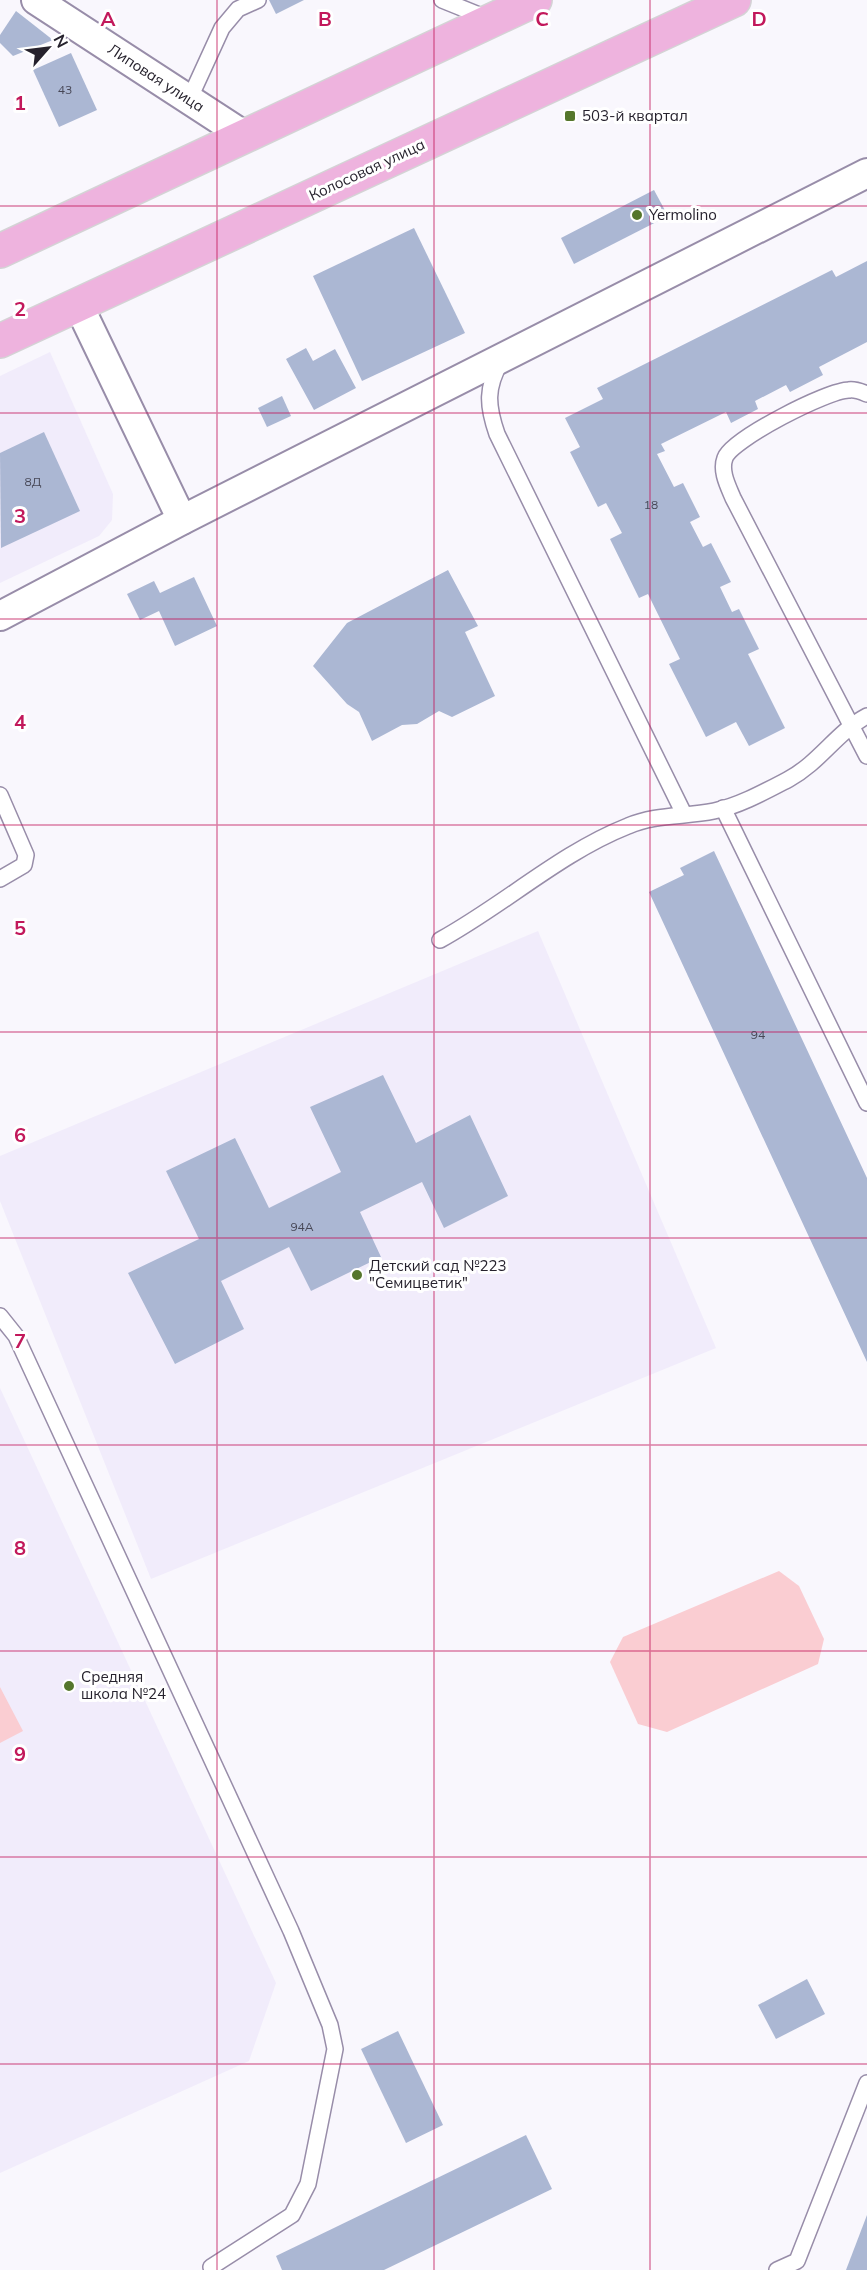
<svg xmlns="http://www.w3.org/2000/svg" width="867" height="2270" font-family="Mulish,sans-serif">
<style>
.built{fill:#f1ecfb}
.green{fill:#facdd2}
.building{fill:#abb7d3}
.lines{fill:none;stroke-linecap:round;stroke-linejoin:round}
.service-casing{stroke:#988da9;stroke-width:18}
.minor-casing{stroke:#988da9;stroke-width:32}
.trunk-casing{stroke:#d4d3d5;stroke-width:36}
.service{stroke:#fff;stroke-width:15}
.minor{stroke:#fff;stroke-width:28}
.trunk{stroke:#eeb3de;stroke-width:33}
.grid{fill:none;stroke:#c2185b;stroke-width:1.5;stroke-opacity:0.55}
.poi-dot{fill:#55762c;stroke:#fff;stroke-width:2}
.labels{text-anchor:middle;stroke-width:6;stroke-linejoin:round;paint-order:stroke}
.number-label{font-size:12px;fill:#474756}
.street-label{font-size:15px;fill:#26222d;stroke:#fff}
.poi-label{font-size:15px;fill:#26222d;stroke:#fff;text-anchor:start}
.grid-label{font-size:20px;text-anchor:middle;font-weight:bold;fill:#c2185b;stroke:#fff;stroke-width:6;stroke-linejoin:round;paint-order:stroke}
</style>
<rect width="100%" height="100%" fill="#f9f7fd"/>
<g class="built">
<path d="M50,352l63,142 -1,26 -13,16 -99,47v-207z"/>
<path d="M538,931l178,417 -565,231 -151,-378v-45z"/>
<path d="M0,1388l276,595 -27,78 -249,112z"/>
</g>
<g class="green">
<path d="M779,1571l20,15 25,53 -6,25 -151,68 -29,-8 -28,-62 13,-25z"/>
<path d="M0,1687l23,44 -23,12z"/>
</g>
<g class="building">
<path d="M269,0h35l-28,14z"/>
<path d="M16,11l37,29 -40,16 -13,-13v-8z"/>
<path d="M71,53l26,57 -38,17 -26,-57z"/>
<path d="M654,190l14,26 -94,48 -13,-26z"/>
<path d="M414,228l51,105 -103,48 -49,-105z"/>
<path d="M867,261v81l-48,25 4,8 -33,17 -4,-7 -31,16 3,8 -27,14 -5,-11 -65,32 4,7 -8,3 17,33 9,-4 17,34 -10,5 13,25 8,-4 20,39 -11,5 12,25 7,-3 20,40 -11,5 37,74 -36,18 -13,-24 -30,15 -37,-73 11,-5 -32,-65 -9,4 -29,-59 12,-6 -16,-30 -8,4 -28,-55 10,-5 -15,-29 38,-19 -6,-11 235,-118 4,7z"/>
<path d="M306,348l7,13 22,-12 21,39 -42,22 -28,-51z"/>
<path d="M282,396l9,20 -24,11 -9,-19z"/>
<path d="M44,432l36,79 -79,37 -1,-95z"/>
<path d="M448,570l30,56 -13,6 30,64 -43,21 -13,-6 -22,13 -15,1 -30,16 -13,-29 -12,-8 -34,-38 34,-43z"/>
<path d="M194,577l23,49 -42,20 -16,-35 -19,9 -13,-26 27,-13 6,12z"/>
<path d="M714,851l153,327v184l-218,-470 35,-17 -4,-7z"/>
<path d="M383,1075l33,68 54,-28 38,81 -64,32 -22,-46 -62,30 21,45 -70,34 -22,-44 -68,34 23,48 -69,35 -47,-91 71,-34 -33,-68 69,-33 34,70 72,-36 -31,-65z"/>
<path d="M807,1979l18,35 -49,25 -18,-34z"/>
<path d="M398,2031l45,94 -37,18 -45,-94z"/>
<path d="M526,2135l26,54 -168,81h-102l-6,-14z"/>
<path d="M867,2215v55h-21z"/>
</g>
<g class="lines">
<defs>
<g id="service">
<path d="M442,0l47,19"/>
<path d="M189,100l33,-72 16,-19 20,-9"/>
<path d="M501,361c-15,27 -14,44 -4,73l187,380"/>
<path d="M867,394c-5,-2 -12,-5 -18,-4 -21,0 -117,49 -124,68 -5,13 3,28 8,40l134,258"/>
<path d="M0,795l26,60 -2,10 -24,14"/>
<path d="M723,808l144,295"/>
<path d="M440,940c64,-35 120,-87 188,-114 28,-12 57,-9 86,-15 25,-5 52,-20 75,-32 31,-17 48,-47 78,-63"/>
<path d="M0,1316l16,20 275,595 39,94 5,24 -27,135 -16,31 -81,52"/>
<path d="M777,2270l20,-9 70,-178"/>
</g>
<g id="minor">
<path d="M36,0l209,136"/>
<path d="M78,304l104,216"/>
<path d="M0,616l182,-96 685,-347"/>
</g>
<g id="trunk">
<path d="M0,251l535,-251"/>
<path d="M0,341l734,-341"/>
</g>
</defs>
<use href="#service" class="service-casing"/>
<use href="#minor" class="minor-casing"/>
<use href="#trunk" class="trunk-casing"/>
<use href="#service" class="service"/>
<use href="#minor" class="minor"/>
<use href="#trunk" class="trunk"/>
</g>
<path class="grid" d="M217,0v2270M434,0v2270M650,0v2270M0,206h867M0,413h867M0,619h867M0,825h867M0,1032h867M0,1238h867M0,1445h867M0,1651h867M0,1857h867M0,2064h867"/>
<g class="poi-dot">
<rect x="564" y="110" width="12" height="12" rx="3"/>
<circle cx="637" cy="215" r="6"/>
<circle cx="357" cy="1275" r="6"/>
<circle cx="69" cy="1686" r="6"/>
</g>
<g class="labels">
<g class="number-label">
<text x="65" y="94">43</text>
<text x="33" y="486">8Д</text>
<text x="651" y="509">18</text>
<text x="758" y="1039">94</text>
<text x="302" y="1231">94А</text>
</g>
<g class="street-label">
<text transform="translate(156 78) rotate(33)" y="5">Липовая улица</text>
<text transform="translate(367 170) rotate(-25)" y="5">Колосовая улица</text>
</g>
<g class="poi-label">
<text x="582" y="121">503-й квартал</text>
<text x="649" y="220">Yermolino</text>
<text x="369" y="1271">Детский сад №223<tspan x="369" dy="17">"Семицветик"</tspan></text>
<text x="81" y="1682">Средняя<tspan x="81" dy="17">школа №24</tspan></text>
</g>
</g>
<g class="grid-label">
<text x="108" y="26">A</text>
<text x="325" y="26">B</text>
<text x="542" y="26">C</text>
<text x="759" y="26">D</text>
<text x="20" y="110">1</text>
<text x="20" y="316">2</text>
<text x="20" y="523">3</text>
<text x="20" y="729">4</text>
<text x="20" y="935">5</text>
<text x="20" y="1142">6</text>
<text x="20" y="1348">7</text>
<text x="20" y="1555">8</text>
<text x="20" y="1761">9</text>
</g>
<g transform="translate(48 48) rotate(62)" stroke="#ffffff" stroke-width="4.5" paint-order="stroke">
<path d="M0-4.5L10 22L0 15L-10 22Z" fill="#26222d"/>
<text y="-9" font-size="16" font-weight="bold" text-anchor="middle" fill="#26222d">N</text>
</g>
</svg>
